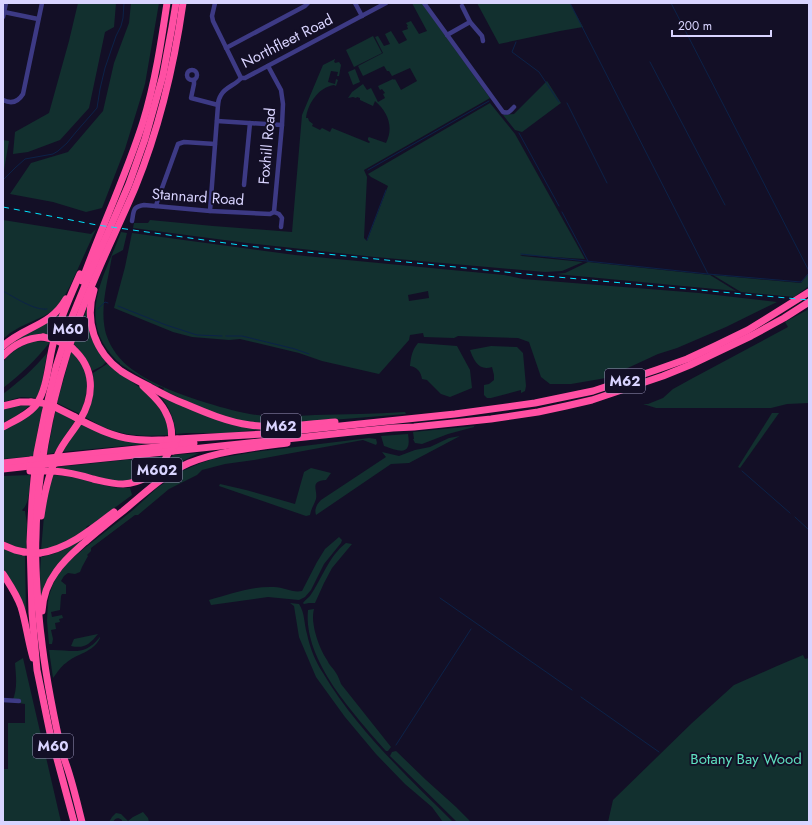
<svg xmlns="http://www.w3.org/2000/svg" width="812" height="825" font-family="Jost,sans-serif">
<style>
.green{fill:#12302f;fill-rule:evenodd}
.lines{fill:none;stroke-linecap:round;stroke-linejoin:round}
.stream{stroke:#0c2248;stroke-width:1}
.minor{stroke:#3d3a85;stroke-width:4.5}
.highway{stroke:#ff4fa3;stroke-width:7}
.rail{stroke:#00e5ff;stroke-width:1;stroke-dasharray:6 5;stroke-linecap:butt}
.highway-bridge{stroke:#ff4fa3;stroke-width:7}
.labels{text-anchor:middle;stroke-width:4;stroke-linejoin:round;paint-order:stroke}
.shield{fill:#130f26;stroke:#9e99be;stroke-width:1}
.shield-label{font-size:14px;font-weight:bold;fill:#d9d4ff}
.street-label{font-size:15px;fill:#d9d4ff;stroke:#130f26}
.park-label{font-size:15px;fill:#5fe0c0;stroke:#130f26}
</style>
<rect width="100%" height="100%" fill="#130f26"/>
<g class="green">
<path d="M78,3h38l-2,24 -9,5 -16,76 -29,32 -32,12 -15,2 2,-22 34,-19 20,-72z"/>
<path d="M131,3h28l-14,81 -20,65 -23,59 -16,4 -33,-10 -43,-8 21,-31 37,-11 35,-41 11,-48 15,-40z"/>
<path d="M412,3h10l68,95 -126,72 3,7 -3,61 3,3 21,-55 -17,-9 -3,-3 122,-71 25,31 70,125 -65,-4 2,1 61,6 -21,9 -17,1 -170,-15 -128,-14 -114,-15 1,-5h14l2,-3 63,6 79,6 10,-117 21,-50 12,-6v1l-1,1 1,2 4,-1 2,3 -2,11h-2l1,-4 -7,-1 -3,11 7,2 1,-5 2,1 -2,6 -2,-1c-15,2 -26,18 -28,33h2l1,3 4,3 -1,2 8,4 2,-2 8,4 2,-4 37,15 1,-1 -2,-2v-2l1,-1 17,6c8,-16 2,-31 -11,-42l-2,5 -13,-6v-2l-3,-1 -1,1 -3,-1 -5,1 4,-6 11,-8 4,6 4,-2 7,14 7,-4 -2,-4 2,-1 -3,-4 -2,1 -2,-4 15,-7 1,1 1,-1 6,11 16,-9 -7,-13 -18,8 -3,-5h-2l-3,-5 -21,10 -5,-10 25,-13 -8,-16 3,-1 6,10 6,-2 -5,-10 6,-3 8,13 8,-4 -5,-9 6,-2 -1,-3h1l-2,-3 5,-2 8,13 8,-3z"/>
<path d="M477,3h93l13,24 -23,4 -61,13z"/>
<path d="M373,36l9,17 -28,14 -8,-17z"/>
<path d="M355,69l5,13 -7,3 -5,-13z"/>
<path d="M547,81l14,22 -39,29 -7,-2 -12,-15 11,-1z"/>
<path d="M3,140l6,1 -5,29h-1z"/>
<path d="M3,220l88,14 5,-5 -26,57 -9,16 -7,8 -10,6 -24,11 -10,6 -7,6z"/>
<path d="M121,232l6,1 -4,17 -11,6c-4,25 -13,53 -6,78 5,15 14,27 27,36 22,16 49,25 74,33 17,5 33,10 50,12 19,2 39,1 58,0 30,-1 60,-1 90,-3l1,2 -62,5 -59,4h-2v-5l-1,-1v6c-9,0 -19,1 -28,0 -29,-3 -65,-21 -91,-33l1,-2 -5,-2 -1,1 -22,-13 -16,-10v-1l-3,-2c-42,-42 -13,-83 4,-129z"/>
<path d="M132,233l163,22 209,20 19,4 176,14 78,9 -51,25 -49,21 -19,6 -52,24 -35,6h-21l-9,-7 -12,-35 -11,-4 -60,-2 -4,2 -30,-1 -1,-4 -13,2 -1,5 -30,34 -57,-13 -23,-8 -59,-14 -11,1 -37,-3 -19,-5 -59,-24 11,-41zM428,291l1,7 -20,3 -1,-6z"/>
<path d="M588,262l122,13 26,16 -180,-17 9,-1z"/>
<path d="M809,273v13l-15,11 -53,-5 -28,-17 88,8z"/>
<path d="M89,300v18l18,43 -5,5 -10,5c-4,-11 -10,-19 -19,-27l13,-33 -1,-2z"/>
<path d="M809,309v94l-22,1 -16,4h-115l-13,-4h5l15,-6 10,-9 20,-11 95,-51 -3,-5z"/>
<path d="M62,311l-10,24c-20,-3 -34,3 -49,17v-3l4,-4 50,-29z"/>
<path d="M35,341l15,1c-14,18 -29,32 -47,46v-26c10,-12 17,-16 32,-21z"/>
<path d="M418,343l39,3 13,24 2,18 -22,9 -9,-3 -14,-14 -5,-1c-1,-7 -5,-12 -12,-13 1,-9 2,-16 8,-23z"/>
<path d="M491,346l26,1 6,6 3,33 -1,5 -4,2v-3l-30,8h-4l-3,-3v-10l5,-1 5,-4v-5l-2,-8c-13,4 -18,-6 -22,-17z"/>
<path d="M71,351c20,18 19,40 9,63l-23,-11 12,-43 -1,-1z"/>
<path d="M47,353l-5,30 -5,15 -16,-1 -18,5v-8c17,-13 31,-25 44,-41z"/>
<path d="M107,364h2l13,11 26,18 19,25 2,17c-23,2 -46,1 -68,-9 -5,-3 -11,-6 -16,-9 7,-15 10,-26 8,-44z"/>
<path d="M159,395l107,34 -38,4h-41l-11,1c-2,-15 -6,-27 -17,-39z"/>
<path d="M32,404l-16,12 -13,7v-14l6,-2z"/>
<path d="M38,405l5,1 -5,23 -4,27 -31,3v-29z"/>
<path d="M56,410l20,10 -16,23 -6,10 -7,1 7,-36v-1z"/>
<path d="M772,413h7l-39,55 -2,-1z"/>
<path d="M81,423l20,9 65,10 -105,10z"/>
<path d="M474,426v1l-26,7 -26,10 -7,-1 -2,-4h1l-1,-7z"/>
<path d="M408,434c4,23 -9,17 -24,12l-3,-10z"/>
<path d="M460,436l-51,27 -18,1 -75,51c-2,-6 1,-11 5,-15l65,-43 -4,-5 17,4 16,-6 15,-3 19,-9z"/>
<path d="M369,438l7,1 1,4 -1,2 -13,-5 -109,20 -29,4 -23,6 -5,5 -28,14 -31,26h-3l-44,33v3l-4,4 1,1 -6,11 -2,5 -5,2 -7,-1 -4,3 -3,5 5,4v9h-4l-1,2 -1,14 -9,2 1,5 10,-2 1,3 -4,1 1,3 -5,1 1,6 -5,1 2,9 -1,5h-3l-2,-23 1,-19 1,-6 4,-12 6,-11 8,-10 19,-16 47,-37 24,-22 25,-17 19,-8 12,-4 41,-7z"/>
<path d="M199,453l-27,13 -12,8 13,-19z"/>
<path d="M164,456l-14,16 -18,8 -15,1 -60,-12v-2z"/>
<path d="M311,468l20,5 -5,7c-17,1 -8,10 -10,19 -2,6 -5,10 -6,16l-4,1 -87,-30 1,-2 26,6 49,14 9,-32z"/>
<path d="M30,475c0,9 0,29 -8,35l1,1h2l2,13 -1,25 -10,-2 -13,-6v-65z"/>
<path d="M52,475c7,0 13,1 19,2 21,4 37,12 59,11l2,7 -42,31 -1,-1 -3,2 1,1 -13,9 -21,10 -12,3 4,-45z"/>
<path d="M89,534l-19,18 -29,53 -1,-32 1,-16c18,-3 33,-12 48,-23z"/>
<path d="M339,537l3,3 -1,3 -17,21 -13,26 -6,7 -6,3 -31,-3 -57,8 -2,-5c21,-6 43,-14 65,-13 10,0 18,6 28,4l15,-29 8,-13z"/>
<path d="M346,543l6,1 -20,24 -8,15 -9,20h-6l-5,1 -1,-1c2,-3 5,-5 7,-7 12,-17 18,-39 36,-53z"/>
<path d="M3,548l11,5 11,3 1,56 -14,-30 -9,-14z"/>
<path d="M290,603l9,1c6,9 5,20 8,30 3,14 8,27 16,39 34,57 83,102 130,149h-10l-11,-15 -27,-23 -29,-30 -31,-37 -29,-40 -17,-40 -5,-31z"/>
<path d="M314,609c-4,14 5,39 13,51 2,5 6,8 9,13 2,3 4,8 5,11l50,63 -3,4h-2c-31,-36 -83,-90 -78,-141z"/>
<path d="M98,634c-8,10 -14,15 -27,12l3,-7z"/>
<path d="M100,637v1c-7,15 -23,15 -34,25 -5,3 -9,10 -13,15l-4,-28c23,-1 34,8 51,-13z"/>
<path d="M803,655l2,4 4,-1v164h-201l5,-22 79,-77 42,-38 43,-19z"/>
<path d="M23,658l38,164h-58v-53h5v-46h17v-19l-13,-2c6,-13 4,-26 3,-39z"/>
<path d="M396,751l30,29 30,27 14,14 -1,1h-12l-67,-66 2,-4z"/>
<path d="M143,812l5,6 1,4h-27v-2c-4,-3 -7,-2 -9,2h-4l3,-5 4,-4 5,1 7,7 5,-4z"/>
</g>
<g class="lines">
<g class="stream">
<path d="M570,3l138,271"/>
<path d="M671,3l138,268"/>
<path d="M516,42l-4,10 27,20 20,30"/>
<path d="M650,62l75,143"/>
<path d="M567,103l40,80"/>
<path d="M519,133l40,73"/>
<path d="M368,170l121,-69"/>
<path d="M3,180l12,-12 10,-9 28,-5 5,-3 9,-8 9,-11 21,-24 3,-19 5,-21 11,-32 5,-10 2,-8 1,-15"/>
<path d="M562,212l26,49"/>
<path d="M367,240l19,-50"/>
<path d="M521,254l187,20 93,8 8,-9"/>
<path d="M3,291c11,6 32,20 44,18"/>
<path d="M118,306l48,19 31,10 25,1"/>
<path d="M98,309l7,-7 3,1"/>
<path d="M82,324l4,-1"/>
<path d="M226,336h16l53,13 14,5"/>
<path d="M742,471l48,42"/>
<path d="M795,517l14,13"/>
<path d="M440,598l132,92"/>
<path d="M581,697l78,55"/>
<path d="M396,745l75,-116"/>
</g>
<g class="minor">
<path d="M215,3l-3,13 1,5 28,57"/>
<path d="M355,3l7,13"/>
<path d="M424,3l79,109c6,2 8,-2 11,-5"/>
<path d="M462,6l8,16 12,14 1,5"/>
<path d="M4,12l34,7"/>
<path d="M3,17l3,-14"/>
<path d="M447,35l23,-13"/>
<path d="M226,48l79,-42 3,-3"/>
<path d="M268,66l13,24 2,14 -1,21 -8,87 5,2 3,4 -1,9"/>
<circle cx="192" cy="75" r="5"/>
<path d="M241,78h4l141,-75"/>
<path d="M194,80v4l-3,14 27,7"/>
<path d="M3,100c8,4 15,2 20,-6l19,-91"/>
<path d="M217,121l65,4"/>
<path d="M244,185l6,-62"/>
<path d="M156,206l2,-7 20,-55 6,-2 31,2"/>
<path d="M210,211l8,-106c0,-3 1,-7 3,-10 4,-8 15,-10 20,-17"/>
<path d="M132,221c2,-10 0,-14 12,-16l66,6 60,3 4,-2"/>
<path d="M3,700l16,1"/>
</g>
<g class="highway">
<path d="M82,281c19,-53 44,-105 61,-159 12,-39 18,-79 24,-119"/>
<path d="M94,290c-10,31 1,62 27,81 9,6 19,11 29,16 11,6 22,12 33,16 21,9 44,19 67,22 28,4 57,-1 85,-3"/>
<path d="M3,346c21,-20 47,-19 63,-47"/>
<path d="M3,356c10,-11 24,-18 40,-19"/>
<path d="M3,406l17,-4h11"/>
<path d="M55,407l20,10"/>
<path d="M82,421c16,8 32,16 50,18 12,2 24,1 35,1"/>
<path d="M3,427c11,-6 25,-12 33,-22 13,-19 12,-47 19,-68 7,-22 16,-43 25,-63"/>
<path d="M177,439l87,-5 191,-20 80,-11 58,-12 63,-21 31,-11 28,-13 33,-16 61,-38"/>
<path d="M175,445l19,-2"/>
<path d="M173,451l179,-19 41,-4 21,-1 77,-8 47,-7 28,-6 26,-6 71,-24 27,-11 61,-29 33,-18 25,-16"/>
<path d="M59,457l107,-11"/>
<path d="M3,463l28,-3"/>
<path d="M56,463l108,-11"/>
<path d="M3,469l27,-3"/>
<path d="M53,471c14,1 27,4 40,8 9,2 20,5 30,5 37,-2 61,-39 42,-73 -5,-10 -14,-17 -22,-25"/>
<path d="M41,516c3,-21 7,-42 17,-62 5,-12 15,-22 22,-34 15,-25 15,-52 -8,-72"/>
<path d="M3,545l12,5 9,2"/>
<path d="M40,553c28,-4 52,-24 74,-41"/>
<path d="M3,574c7,11 14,21 18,33 5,16 7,34 12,51"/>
<path d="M42,611c1,-14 5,-27 14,-39 8,-12 19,-21 29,-30 13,-11 25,-21 38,-31 21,-17 41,-37 66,-48 29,-12 67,-16 98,-20"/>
<path d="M74,822l-24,-89 -13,-63 -5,-57 -2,-71 2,-41 2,-22 3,-26 8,-40 11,-46 16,-50 16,-39 25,-57 16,-37 16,-45 18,-64 9,-48 4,-24"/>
<path d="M82,822c-4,-16 -8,-33 -13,-49 -3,-10 -7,-19 -9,-29 -8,-36 -15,-72 -19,-109 -2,-15 -3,-31 -4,-47 -1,-17 -2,-34 -1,-51 1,-70 16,-141 39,-208 16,-48 40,-94 60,-141 24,-59 39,-122 48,-185"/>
</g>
<path class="rail" d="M3,207l94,18 150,21 288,29 274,25"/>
<g class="highway-bridge">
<path d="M43,337l13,3 16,8"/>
<path d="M31,402l11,1 13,4"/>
<path d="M75,417l7,4"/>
<path d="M167,440l10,-1"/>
<path d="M166,446l9,-1"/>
<path d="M164,452l9,-1"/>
<path d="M31,460l28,-3"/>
<path d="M30,466l26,-3"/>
<path d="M30,471h23"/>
<path d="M24,552l16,1"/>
</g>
</g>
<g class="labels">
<g class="shield">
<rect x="48" y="317" width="40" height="24" rx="3"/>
<rect x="605" y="369" width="40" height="24" rx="3"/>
<rect x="261" y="414" width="40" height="24" rx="3"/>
<rect x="132" y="458" width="50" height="24" rx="3"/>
<rect x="33" y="734" width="40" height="24" rx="3"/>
</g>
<g class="shield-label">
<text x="68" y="334">M60</text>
<text x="625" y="386">M62</text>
<text x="281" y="431">M62</text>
<text x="157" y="475">M602</text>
<text x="53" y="751">M60</text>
</g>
<g class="street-label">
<text transform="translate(287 41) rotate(-27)" y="5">Northfleet Road</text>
<text transform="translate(267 146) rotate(-85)" y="5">Foxhill Road</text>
<text transform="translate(198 197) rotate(4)" y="5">Stannard Road</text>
</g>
<g class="park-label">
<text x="746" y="764">Botany Bay Wood</text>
</g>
</g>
<rect width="812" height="825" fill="none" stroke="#d9d4ff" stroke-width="8"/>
<path d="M672 30v6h99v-6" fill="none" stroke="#d9d4ff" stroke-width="2"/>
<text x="678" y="30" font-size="12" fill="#d9d4ff" stroke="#130f26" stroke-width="3" paint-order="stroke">200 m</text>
</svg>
